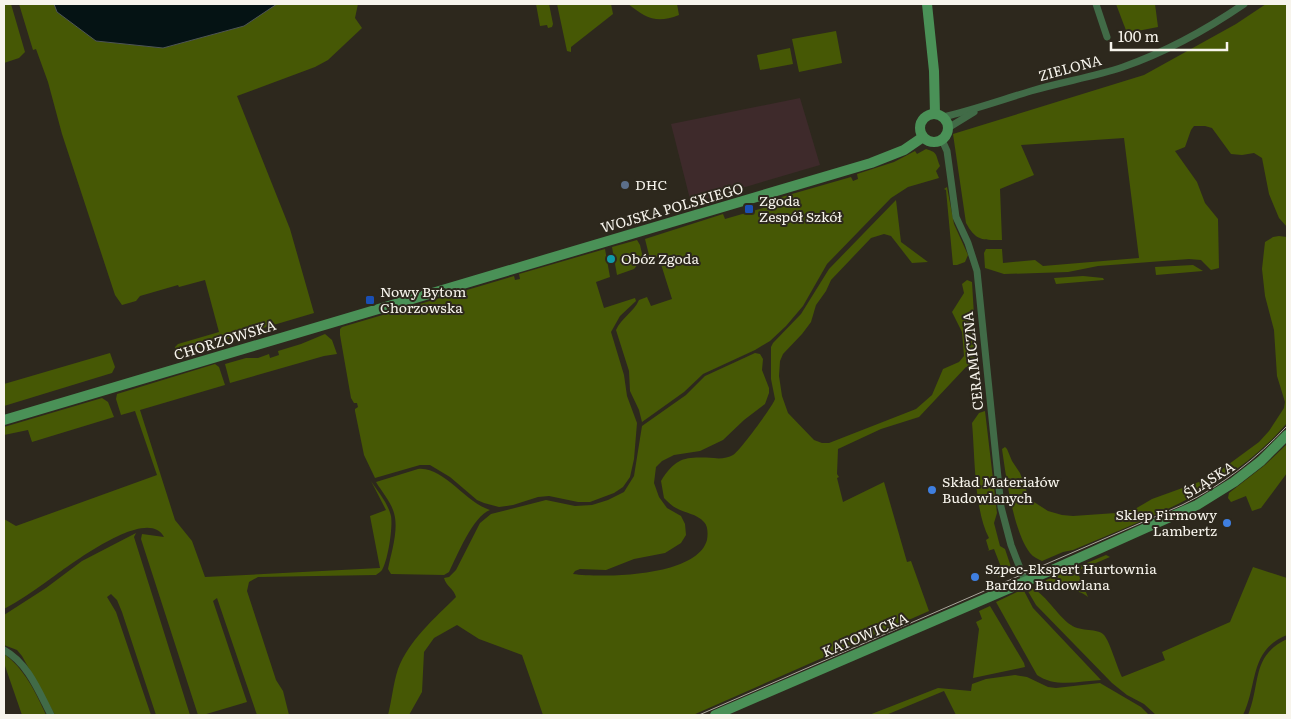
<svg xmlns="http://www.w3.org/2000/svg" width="1291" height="719" font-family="Literata,serif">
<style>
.education{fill:#3e2a2b}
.green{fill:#465805}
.water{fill:#051314;stroke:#4e5655}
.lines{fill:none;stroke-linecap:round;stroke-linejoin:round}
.street{stroke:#416b47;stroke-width:7}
.secondary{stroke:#4a9157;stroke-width:10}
.tram{stroke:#a9a59c;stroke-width:1}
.service-dot{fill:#5c6f8a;stroke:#2d281d;stroke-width:2}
.transit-dot{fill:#1a4fb4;stroke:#2d281d;stroke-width:2}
.culture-dot{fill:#0f9aa8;stroke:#2d281d;stroke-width:2}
.shop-dot{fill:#3f7fe0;stroke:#2d281d;stroke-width:2}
.labels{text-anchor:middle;stroke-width:4;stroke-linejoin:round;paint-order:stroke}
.street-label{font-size:14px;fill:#f7f4ec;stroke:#2d281d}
.poi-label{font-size:14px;fill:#f7f4ec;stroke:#2d281d;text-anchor:start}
</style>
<rect width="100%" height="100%" fill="#2d281d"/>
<path class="education" d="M800,98l20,67 -129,38 -20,-79z"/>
<g class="green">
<path d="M4,4h7l14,48 -6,6 -15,5z"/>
<path d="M19,4h35l3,8 39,29 67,7 81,-22 33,-22h81l-3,14 7,10 -34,32 -13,7 -78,29 53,133 24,84 -135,40 -3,-1 -1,-5 3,-3 41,-12 -14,-52 -26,7 -1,-2 -38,11 -4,5 -14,4 -7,-10 -53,-161 -14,-52 -12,-33 -3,1z"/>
<path d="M536,4h13l4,20 -1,3 -4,1 -1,-3 -7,1z"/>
<path d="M557,4h54l2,10 -42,33v5l-4,-1z"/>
<path d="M628,4h49l2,11c-23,9 -33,3 -51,-11z"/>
<path d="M1116,4h39l3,23 -31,6z"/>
<path d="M1266,4h21v223l-8,-9 -10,-24 -7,-36 -8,-5 -12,2 -11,-1 -19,-26 -7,-2h-11l-3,4 -6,17 -10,4 22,31 8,21 13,16 1,49 -8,2 -10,-10 -12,-1 -91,7 -30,6 -64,2 -19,-6 -1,-15 2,-4h16l1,14 32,-3 8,6 96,-8 -15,-120 -103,7 13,30 -34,14 2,51c-20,0 -26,1 -36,-17l-13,-89 191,-59 92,-51z"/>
<path d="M836,31l6,32 -43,9 -7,-33z"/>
<path d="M790,48l3,16 -33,6 -3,-15z"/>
<path d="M926,149c12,4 9,4 14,17l-4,5 3,7 -31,9 -17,11 -64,66 -24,42 -17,20 -16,15 -15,9 -52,24 -19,18 -42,30 -3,-12 -9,-19 -1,-20 -13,-41c5,-12 18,-18 23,-30l8,-3 4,9 21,-7 -13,-41 -10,-3 -4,-16 78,-25 2,5 55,-16 -2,-5 73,-21 2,4 5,-2 -1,-5 37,-12 21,-11 2,3z"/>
<path d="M947,187l7,37 14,31 -3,7 -8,3h-4l-7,-75 -2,-1z"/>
<path d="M896,200l5,42 27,20 -16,1 -21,-27 -7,-2 -13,4 -40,42 -5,11 -10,14 -5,17 -9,12 -19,20 -3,7 -1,15 3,20 6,17 26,27 8,3h7l87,-34 16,-14 11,-26 16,-7 5,-6 -2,-24 -10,-20 12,-19 -2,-9 5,-4 5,2 5,84 -5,2 -6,-1 -47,50 -38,12 -43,20 -1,25 2,3 -2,1 6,24 41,-20 23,80 4,-1 18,50 -236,104h-150l-21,-60 -43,-16 -22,-14 -23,13 -10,14 -2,40 -13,23h-21c4,-15 5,-31 10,-46 11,-29 37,-51 58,-72 -2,-8 -10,-11 -12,-19l5,-1 7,-7 24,-47 11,-9 55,-14 29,6 17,-1 16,-5 16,-8 10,-16 8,-50 44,-31 19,-19 50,-23 5,1 3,5 -1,11 7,18v5l-4,11 -21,16 -21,20 -23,11 -26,4 -12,6 -6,6 -2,16 5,14 8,11 14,8 4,8 1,11 -5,8 -16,10 -31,6 -28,11 -26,-1 -5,2 -2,3c30,4 124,3 134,-34 1,-6 1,-14 -3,-18 -7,-8 -19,-9 -28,-14 -4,-2 -8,-6 -12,-10l-3,-17c16,-25 25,-24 53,-23 6,1 14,0 19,-3 6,-3 40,-49 42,-56l-4,-20v-32l2,-4 28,-29 28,-45z"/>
<path d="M1279,236l8,1v186c-56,66 -137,94 -214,127l-10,2 -21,9c-4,-2 -9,-4 -12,-8 -17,-22 -24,-77 -28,-104l3,-2 2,2 5,12 8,12 6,17 8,12 14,9 14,4 11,1 43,-3 19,-4 17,-10 58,-21 49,-36 10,-11 15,-23 1,-6 -8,-26 -3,-46 -9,-34 -3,-27 3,-27 8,-5z"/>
<path d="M637,240l3,5 3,13 -9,11 -17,6 -5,-28z"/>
<path d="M605,249l5,28 -14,5 8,26 31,-10 1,3 -16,15 -9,16 13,43 3,21 10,27 -3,36 -4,18 -7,10 -9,6 -24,9h-12l-29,-6 -11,1 -25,8 -14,2 -15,-4 -7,-3 -27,-23 -20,-12h-10l-45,13 -11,-23 -9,-44v-2l3,-2 -1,-4h-3l-3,-5 -11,-63v-6l2,-2 172,-51 1,4 5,-1 -1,-5z"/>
<path d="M1193,265l10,6 -47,4 -1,-8z"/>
<path d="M1083,276l20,2 1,2 -48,4 -2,-6z"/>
<path d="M325,334l7,6 5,14 -13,2 -94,27 -5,-19 21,-6h12l11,-4 1,4 9,-3 -1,-4 23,-7z"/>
<path d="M110,353l5,14 -3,6 -108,33v-22z"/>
<path d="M215,364l4,3 6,18 -85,25 35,110 17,21 13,36 175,-9 -10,-52 16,-6 -15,-29c7,11 17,22 20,35 2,11 -3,44 -9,54 -1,2 -4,3 -6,5l-118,2 -9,5 -2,9 29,89 7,11 6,24h-32l-40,-117 -4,3 34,101 -44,13h-5l-57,-176 1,-5 22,3c-17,-33 -99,32 -118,45 -13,9 -27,19 -42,27v-90l12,7 141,-51 -22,-64 -14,4 -5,-16 1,-5z"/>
<path d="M102,398l6,4 6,15 -82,25 -4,-12 -24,5v-8z"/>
<path d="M985,411l12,102 -3,10 6,23 5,3 6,18 -12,11 -2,-5 4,-6 -7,-18 -7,2 2,-1 -3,-10 3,-2c-15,-28 -14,-83 -17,-115l7,-10z"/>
<path d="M1287,444v29l-26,35 -9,3 -6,-15 -15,6 -3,-4 1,-5 36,-28z"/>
<path d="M418,469c25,-3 48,34 72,41 -17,6 -33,46 -41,62l-5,3 -53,-1 -3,-5c3,-16 11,-39 6,-56 -3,-11 -12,-21 -18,-31z"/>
<path d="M136,533l-2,4 56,178h-34l-34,-103 -5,-12 -6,-6 -4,3 9,15 35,103h-96l-33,-59 -5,-6 -13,-5v-30l42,-27 36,-27z"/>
<path d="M1106,555l4,2 -33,14 11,26c-12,-11 -30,-3 -43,-14l1,-3z"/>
<path d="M1253,567l34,11v57c-38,15 -29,49 -44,80h-87l-12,-11 -17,-9 -15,-12 -76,-78 -10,-17 3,-1c16,5 28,29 42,38 10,7 27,3 33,10 6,7 13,32 18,42l43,-17 -3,-8 68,-30z"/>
<path d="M1023,589l10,19 68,72c-21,1 -46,8 -64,-5l-41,-73z"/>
<path d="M990,606l34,57 1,4 -52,11 6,-49 -3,-7 6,-3 -3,-8z"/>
<path d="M1287,639v76h-39c13,-32 3,-59 39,-76z"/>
<path d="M4,654c20,14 32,39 42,61h-24l-18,-52z"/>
<path d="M1015,675l12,2 21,10 8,1 44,-5 41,24 8,8h-193l-12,-24 -58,24h-17l69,-27 33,3 1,-7 14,-5z"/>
</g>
<path class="water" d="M54,4h223l-33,22 -81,22 -67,-7 -39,-29z"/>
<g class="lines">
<g class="street">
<path d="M1096,4l11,33"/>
<path d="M943,117c30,-7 58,-17 88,-26 30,-9 62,-14 92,-24 43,-15 83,-37 121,-63"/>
<path d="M948,128l26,-16"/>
<path d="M942,140l5,11 9,66 12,26 9,28 24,236 10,38 14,36"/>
<path d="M4,650c24,13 35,42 47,65"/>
</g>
<g class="secondary">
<path d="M927,4l7,67 1,43"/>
<circle cx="934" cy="128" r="14"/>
<path d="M4,420l867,-257 33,-13 19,-13"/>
<path d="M715,715l337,-145 145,-65 37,-23 27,-21 26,-26"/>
</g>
<path class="tram" d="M699,715l483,-210c41,-20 74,-46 105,-79"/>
</g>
<circle class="service-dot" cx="625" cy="185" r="5"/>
<g class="transit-dot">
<rect x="744" y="204" width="10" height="10" rx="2.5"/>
<rect x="365" y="295" width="10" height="10" rx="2.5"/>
</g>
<circle class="culture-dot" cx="611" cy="259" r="5"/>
<g class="shop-dot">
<circle cx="932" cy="490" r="5"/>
<circle cx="1227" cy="523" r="5"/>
<circle cx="975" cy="577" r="5"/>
</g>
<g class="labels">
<g class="street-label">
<text transform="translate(1070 68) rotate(-15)" y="5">ZIELONA</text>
<text transform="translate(672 208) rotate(-16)" y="5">WOJSKA POLSKIEGO</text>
<text transform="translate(225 340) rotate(-17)" y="5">CHORZOWSKA</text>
<text transform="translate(973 361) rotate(-96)" y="5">CERAMICZNA</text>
<text transform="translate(1209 480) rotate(-32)" y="5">ŚLĄSKA</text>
<text transform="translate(865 635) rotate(-23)" y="5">KATOWICKA</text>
</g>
<g class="poi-label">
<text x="635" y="190">DHC</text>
<text x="759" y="206">Zgoda<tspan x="759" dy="16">Zespół Szkół</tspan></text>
<text x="621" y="264">Obóz Zgoda</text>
<text x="380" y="297">Nowy Bytom<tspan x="380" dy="16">Chorzowska</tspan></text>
<text x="942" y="487">Skład Materiałów<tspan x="942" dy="16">Budowlanych</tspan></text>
<text x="1217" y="520" text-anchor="end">Sklep Firmowy<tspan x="1217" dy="16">Lambertz</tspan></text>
<text x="985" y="574">Szpec-Ekspert Hurtownia<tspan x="985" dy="16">Bardzo Budowlana</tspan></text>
</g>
</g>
<rect width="1291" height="719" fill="none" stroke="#f7f4ec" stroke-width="10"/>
<path d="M1111 42v8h116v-8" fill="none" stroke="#f7f4ec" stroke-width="2.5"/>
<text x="1118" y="42" font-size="15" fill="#f7f4ec" stroke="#2d281d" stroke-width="4" paint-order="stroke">100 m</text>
</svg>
